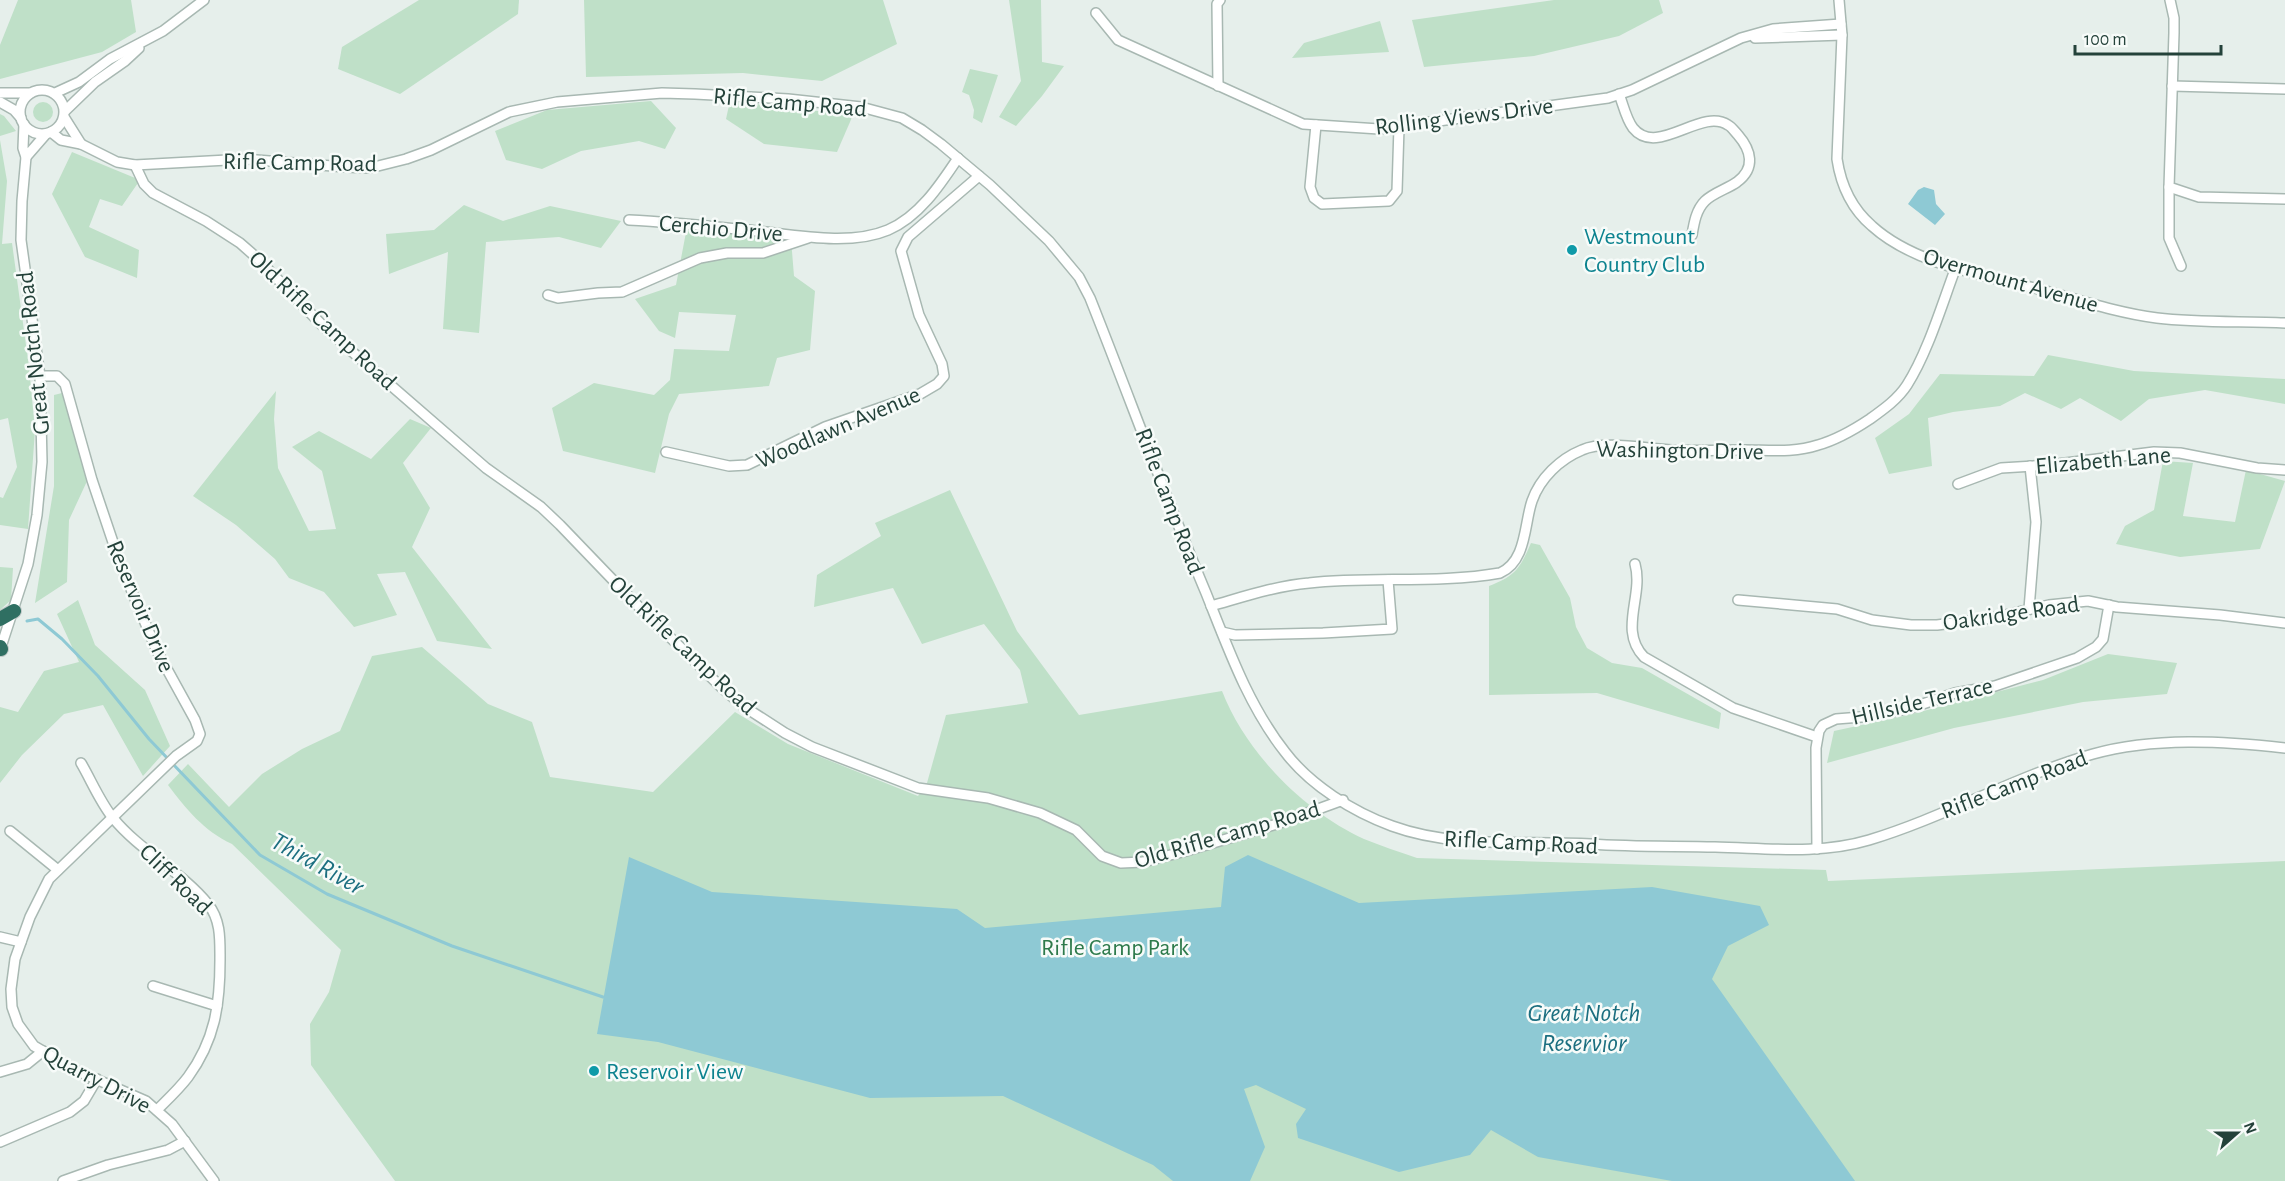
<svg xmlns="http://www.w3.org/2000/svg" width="2285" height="1181" font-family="'Alegreya Sans',sans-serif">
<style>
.green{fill:#bfe0c8}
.water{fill:#8ec9d4}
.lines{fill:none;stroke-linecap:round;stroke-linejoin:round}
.stream{stroke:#8ec9d4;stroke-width:3}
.minor-casing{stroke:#a8b8b2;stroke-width:12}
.highway-casing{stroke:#c2cac8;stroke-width:16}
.minor{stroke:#fff;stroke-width:9}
.highway{stroke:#2f6f62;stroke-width:14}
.culture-dot{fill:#0f9aa8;stroke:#f7fbf9;stroke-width:2}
.labels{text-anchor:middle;stroke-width:5;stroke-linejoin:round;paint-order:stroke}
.street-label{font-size:24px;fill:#24423a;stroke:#f7fbf9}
.culture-label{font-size:24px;fill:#0d838f;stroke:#f7fbf9;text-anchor:start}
.park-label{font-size:24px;fill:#2d7a4b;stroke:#f7fbf9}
.water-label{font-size:26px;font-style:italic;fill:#1c6f80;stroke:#f7fbf9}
</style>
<rect width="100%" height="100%" fill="#e6efeb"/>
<g class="green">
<path d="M18,0h113l5,32 -34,20 -102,27v-34z"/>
<path d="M419,0h100l-1,14 -118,80 -62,-25 4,-22z"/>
<path d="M584,0h299l14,44 -75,37 -79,-8 -157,4z"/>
<path d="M1009,0h32l1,62 22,4 -22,30 -26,30 -17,-9 22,-36z"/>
<path d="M1554,0h105l4,13 -44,23 -85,20 -110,11 -12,-47z"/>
<path d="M1380,21l9,31 -97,6 12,-15z"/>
<path d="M970,69l28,6 -16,48 -9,-5 1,-8 -5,-15 -7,-3z"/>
<path d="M651,101l25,27 -11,21 -26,-8 -58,10 -39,18 -36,-9 -11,-29 52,-21z"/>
<path d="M730,101l123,14 -16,37 -73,-8 -38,-25z"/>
<circle cx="43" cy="112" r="10"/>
<path d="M0,114l4,2 12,15 -16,5z"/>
<path d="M0,140l7,41 -5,63 10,-1 17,124 6,63 -7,99 -28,-4v-28l3,1 14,-31 -9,-49 -8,2z"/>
<path d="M72,152l68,28 -18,26 -22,-7 -11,28 50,23 -2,28 -52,-21 -33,-63z"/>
<path d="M464,205l39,16 47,-15 71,15 -20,27 -42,-11 -73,5 -7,91 -36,-4 5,-77 -59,22 -3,-40 48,-4z"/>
<path d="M687,227l104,12 3,37 21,15 -5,59 -33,8 -8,28 -90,8 -10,20 -14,59 -92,-22 -11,-43 42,-25 60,12 16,-15 4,-31 55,2 7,-36 -57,-3 -4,26 -16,-7 -24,-32 41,-14z"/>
<path d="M2048,355l86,16 151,8v25l-80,-14 -56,9 -28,22 -41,-23 -19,11 -36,-16 -25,13 -47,6 -25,6 4,48 -43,8 -14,-36 34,-24 31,-40 94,2z"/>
<path d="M276,391l-2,28 4,49 31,63 27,-2 -14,-58 -30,-24 27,-16 52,28 39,-40 21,9 -28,35 27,45 -18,39 80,102 -55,-8 -32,-69 -28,2 20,41 -43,12 -30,-35 -35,-14 -14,-19 -39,-34 -43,-29z"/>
<path d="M62,393l26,86 -19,41 -2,62 -32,21 19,-117v-91z"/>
<path d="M2163,461l30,2 -10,53 52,6 11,-52 39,11 -25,68 -80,8 -64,-13 9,-18 29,-16z"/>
<path d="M950,490l67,141 62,84 143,-24c24,62 83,121 142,148 17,7 36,13 53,19l409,12 2,11 457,-20v320h-1890l-84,-116 -1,-41 19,-32 12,-42 -109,-106c-28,-13 -46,-35 -64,-59l20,-21 41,43 33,-33 40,-25 38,-18 32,-75 50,-9 66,57 44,18 18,55 103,15 82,-80 53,32 130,52 9,-13 19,-68 82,-12 -8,-33 -36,-46 -62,20 -29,-56 -79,19 3,-32 64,-39 -6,-13z"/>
<path d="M1531,543l9,2 30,53 6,29 11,21 25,15 30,5 79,45 -2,16 -122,-36 -108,2v-109c27,-10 31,-18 42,-43z"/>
<path d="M0,567l13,1 -2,32 -11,10z"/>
<path d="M78,600l17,45 50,45 25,56 -27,30 -40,-71 -39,9 -42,41 -22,28v-76l18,5 26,-41 35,-9 -22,-48z"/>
<path d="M2108,654l69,9 -10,31 -84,8 -129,26 -127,35 7,-32 74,-16 135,-35z"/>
</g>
<g class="water">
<path d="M1924,187l10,3 2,14 9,10 -10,11 -27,-21 10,-14z"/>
<path d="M1248,855l111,48 293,-16 108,19 9,19 -41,21 -16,33 143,202h-183l-134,-24 -47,-27 -21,25 -71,17 -101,-34 -2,-14 10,-15 -50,-24 -12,4 21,58 -15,34h-77l-20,-16 -150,-69 -133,2 -212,-56 -61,-8 32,-177 83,35 245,17 28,19 236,-21 4,-40z"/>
</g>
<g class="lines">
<path class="stream" d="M27,621l11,-2 24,20 36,37 51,63 111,116 67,39 125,52 151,51"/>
<defs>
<g id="minor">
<path d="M1839,0l3,35 -5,124c4,27 14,49 35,67 44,40 118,50 174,65 36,10 73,22 111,27 42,5 86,3 128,5"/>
<path d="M2170,0l4,18v15l-5,154 30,10 86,2"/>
<path d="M1096,13l22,27 185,84 76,5 229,-31 24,-8 109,-52 32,-9 68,-5"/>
<path d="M1755,38l87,-3"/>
<path d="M1218,86l-1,-82 3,-4"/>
<path d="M2172,86l113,3"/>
<circle cx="42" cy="112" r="22"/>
<path d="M0,93h30"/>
<path d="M55,93l24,-11 31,-23 53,-28 41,-31"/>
<path d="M1619,94c4,10 7,25 14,34 24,30 68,-21 95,-3 4,2 7,7 10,10 13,15 18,33 -1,47 -10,7 -24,11 -32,19 -9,9 -11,22 -13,34"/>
<path d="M0,102l14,8 7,8"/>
<path d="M65,111l30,-29 30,-21 14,-13"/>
<path d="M64,117l17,27"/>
<path d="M1316,125l-6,62 4,11 8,6 67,-3 8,-10 2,-64"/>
<path d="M51,132l10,8 20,4 36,18 18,3 111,-6 99,8 25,1 36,-9 25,-9 78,-38 48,-10 105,-9 33,1 93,5 73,8 41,11 20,12 19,14 49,41 59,56 30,36 11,21c39,98 75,198 116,295 22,55 42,112 79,159 25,33 68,60 107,74 63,23 133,14 199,18 41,3 83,2 124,3 51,1 104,8 154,-7 76,-23 147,-64 224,-86 61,-17 129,-13 192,-6"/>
<path d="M26,157l20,-23"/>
<path d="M135,165l9,19 9,9 53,28 34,22 17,15 65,67 35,31 129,112 55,39 19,18 75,78 86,84 22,19 42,27 27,14 106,41 70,10 52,15 36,17 26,26 19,7 22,-1 43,-11 91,-27 66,-24"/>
<path d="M2169,187v51l12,28"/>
<path d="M629,220c40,2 79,6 119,10 43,4 100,17 140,0 31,-13 52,-45 70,-72"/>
<path d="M548,295l10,3 40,-5 24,-1 78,-34 27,-5h36l45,-15"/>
<path d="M40,376h17l8,8 27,96 28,83 37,88 38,69 5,14 -3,7 -21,15 -127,123 -19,38 -15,42 -4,30 1,18 6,17 16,22 41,24 71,31 26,23 42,57"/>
<path d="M666,452l63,14 18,-1 78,-38 95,-33 17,-10 7,-8 -2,-12 -23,-49 -18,-64 7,-14 71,-61"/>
<path d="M1958,484l43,-16 48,-3 105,-13 26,1 77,15 28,2"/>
<path d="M1635,564c9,32 -17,66 9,93l89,51 84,29"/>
<path d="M1738,600l99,9 35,11 39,5h26l55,-7 57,-13 39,-4 29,6 103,8 65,8"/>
<path d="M1211,606c32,-9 64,-20 98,-23 63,-7 128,1 191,-10 27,-12 24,-49 32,-72 8,-23 28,-42 50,-51 22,-10 65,-1 90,0 25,1 49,0 73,0 24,0 49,3 73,-5 18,-5 37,-16 52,-26 14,-10 28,-20 37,-34 21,-33 35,-81 49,-118"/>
<path d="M2029,609l7,-87 -6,-56"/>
<path d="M1222,632l13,3 88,-2 69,-4 -4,-49"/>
<path d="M0,650l28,-86 9,-49 5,-53 -2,-86 -19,-136 1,-39 4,-44 -3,-9 1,-24"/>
<path d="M81,763c10,17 19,39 32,55 27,33 68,53 95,86 13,16 12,36 12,56 0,45 -5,80 -32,117 -9,12 -21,23 -31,33"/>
<path d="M10,831l48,39"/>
<path d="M1817,849l-1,-101 3,-17 4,-6 13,-6 38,-3 37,-8 44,-15 40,-7 82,-28 19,-11 7,-8 6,-34"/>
<path d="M0,937l21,5"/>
<path d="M153,986l64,20"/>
<path d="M0,1072l27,-8 16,-13"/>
<path d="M0,1142l70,-30 14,-11 13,-22"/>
<path d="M63,1181l45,-16 60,-15 17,-9"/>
</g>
<g id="highway">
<path d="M0,619l14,-8"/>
<path d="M0,647l1,2"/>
</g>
</defs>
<use href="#minor" class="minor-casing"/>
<use href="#highway" class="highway-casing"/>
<use href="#minor" class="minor"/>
<use href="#highway" class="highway"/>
</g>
<g class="culture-dot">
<circle cx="1572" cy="250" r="6"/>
<circle cx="594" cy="1071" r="6"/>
</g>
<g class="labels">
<g class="street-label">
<text transform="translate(790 102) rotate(5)" y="8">Rifle Camp Road</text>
<text transform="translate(1464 116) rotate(-7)" y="8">Rolling Views Drive</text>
<text transform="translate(300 162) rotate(1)" y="8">Rifle Camp Road</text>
<text transform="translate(721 228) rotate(5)" y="8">Cerchio Drive</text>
<text transform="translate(2011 280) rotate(16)" y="8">Overmount Avenue</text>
<text transform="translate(323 320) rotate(43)" y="8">Old Rifle Camp Road</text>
<text transform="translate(33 353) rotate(-96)" y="8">Great Notch Road</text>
<text transform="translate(838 427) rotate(-23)" y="8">Woodlawn Avenue</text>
<text transform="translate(1680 450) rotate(1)" y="8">Washington Drive</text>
<text transform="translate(2103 460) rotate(-5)" y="8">Elizabeth Lane</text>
<text transform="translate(1170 501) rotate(69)" y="8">Rifle Camp Road</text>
<text transform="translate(141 606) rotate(67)" y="8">Reservoir Drive</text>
<text transform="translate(2011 613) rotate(-8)" y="8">Oakridge Road</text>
<text transform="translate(683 645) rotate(43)" y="8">Old Rifle Camp Road</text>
<text transform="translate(1922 701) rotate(-13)" y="8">Hillside Terrace</text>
<text transform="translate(2014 784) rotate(-21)" y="8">Rifle Camp Road</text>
<text transform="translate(1227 834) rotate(-16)" y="8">Old Rifle Camp Road</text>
<text transform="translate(1521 842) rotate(3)" y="8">Rifle Camp Road</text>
<text transform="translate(176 879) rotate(44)" y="8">Cliff Road</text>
<text transform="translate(97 1079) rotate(28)" y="8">Quarry Drive</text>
</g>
<g class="culture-label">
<text x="1584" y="244">Westmount<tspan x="1584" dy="28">Country Club</tspan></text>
<text x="606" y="1079">Reservoir View</text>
</g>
<g class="park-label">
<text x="1115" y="955">Rifle Camp Park</text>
</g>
<g class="water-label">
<text transform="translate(318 863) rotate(29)" y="9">Third River</text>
<text x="1584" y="1021">Great Notch<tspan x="1584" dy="30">Reservior</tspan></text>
</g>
</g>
<g transform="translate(2237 1133) rotate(69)" stroke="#f7fbf9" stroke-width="4.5" paint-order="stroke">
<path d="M0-4.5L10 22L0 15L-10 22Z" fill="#24423a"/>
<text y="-9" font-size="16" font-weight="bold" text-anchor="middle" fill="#24423a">N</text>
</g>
<path d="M2075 45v9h146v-9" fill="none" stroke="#24423a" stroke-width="3"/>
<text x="2084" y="45" font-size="18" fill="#24423a" stroke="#f7fbf9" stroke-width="4.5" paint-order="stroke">100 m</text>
</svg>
